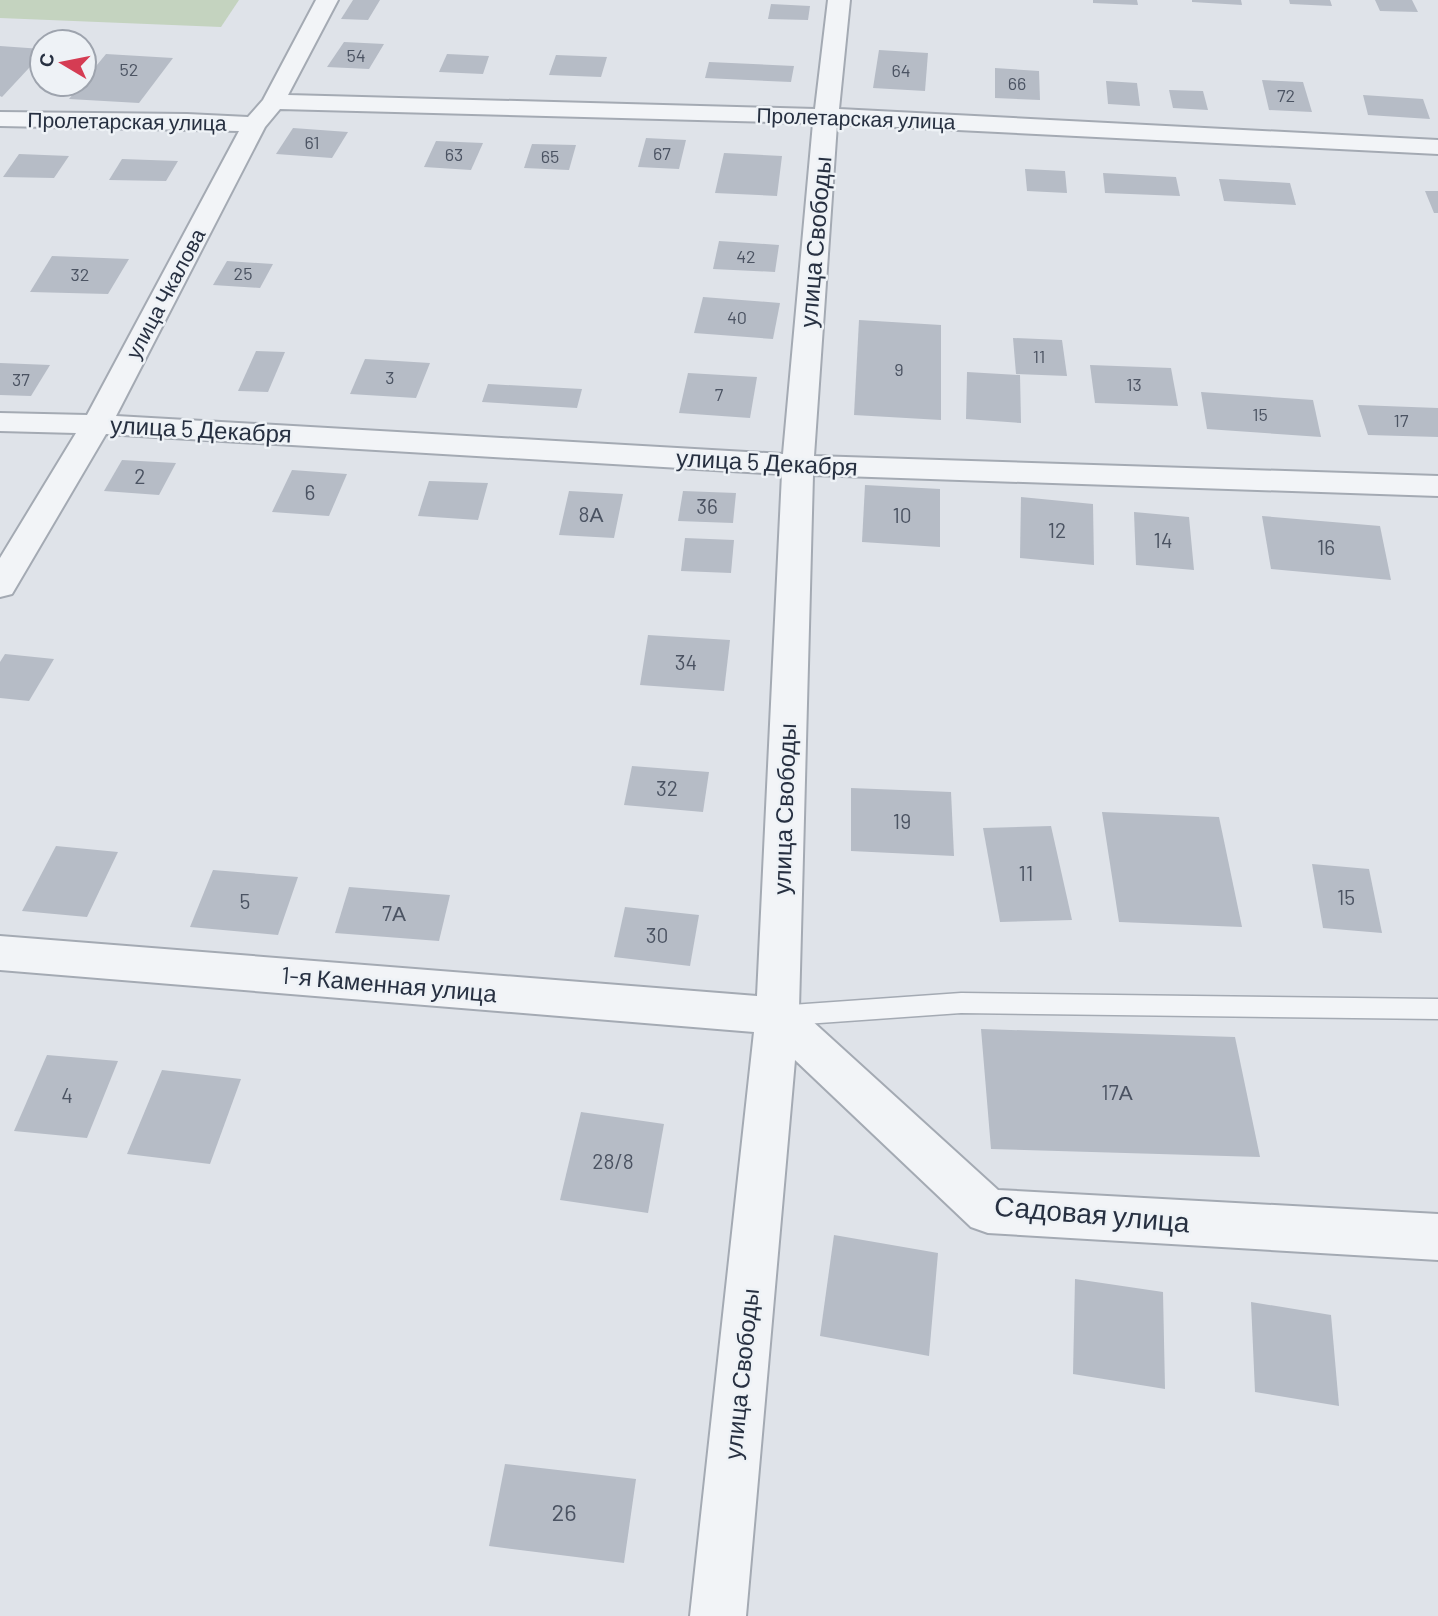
<svg xmlns="http://www.w3.org/2000/svg" width="1438" height="1616" font-family="Barlow,sans-serif">
<style>
.green{fill:#c4d3bf}
.building{fill:#b6bcc6}
.lines{fill:none;stroke-linecap:round;stroke-linejoin:round}
.lane-casing{stroke:#a4aab3;stroke-width:3}
.street-casing{stroke:#a4aab3;stroke-width:4}
.lane{fill:#f2f4f7;fill-rule:evenodd}
.street{fill:#f2f4f7;fill-rule:evenodd}
.labels{text-anchor:middle;stroke-width:5;stroke-linejoin:round;paint-order:stroke}
.far-number-label{font-size:18px;fill:#4b5362}
.far-street-label{font-size:21px;fill:#273041;stroke:#eef2f6}
.number-label{font-size:21px;fill:#4b5362}
.street-label{font-size:24px;fill:#273041;stroke:#eef2f6}
.near-number-label{font-size:24px;fill:#4b5362}
.near-street-label{font-size:28px;fill:#273041;stroke:#eef2f6}
</style>
<rect width="100%" height="100%" fill="#dfe3e9"/>
<path class="green" d="M0,0h239l-18,27 -221,-9z"/>
<g class="building">
<path d="M353,0h27l-12,20 -27,-1z"/>
<path d="M1093,0h44l1,5 -45,-2z"/>
<path d="M1192,0h49l1,5 -50,-3z"/>
<path d="M1289,0h41l2,6 -42,-2z"/>
<path d="M1375,0h37l6,12 -38,-1z"/>
<path d="M771,4l39,2 -2,14 -40,-1z"/>
<path d="M344,42l40,2 -15,25 -42,-2z"/>
<path d="M0,46l42,3v5l-40,43 -2,-1z"/>
<path d="M879,50l49,3 -3,38 -52,-3z"/>
<path d="M106,54l67,4 -34,45 -70,-4z"/>
<path d="M447,54l42,2 -6,18 -44,-2z"/>
<path d="M556,55l51,2 -6,20 -52,-2z"/>
<path d="M709,62l85,4 -3,16 -86,-4z"/>
<path d="M995,68l44,3 1,29 -45,-2z"/>
<path d="M1262,80l41,2 9,30 -43,-2z"/>
<path d="M1106,81l31,2 3,23 -32,-2z"/>
<path d="M1169,90l34,1 5,19 -35,-2z"/>
<path d="M1363,95l60,4 7,20 -62,-4z"/>
<path d="M293,128l55,4 -16,26 -56,-4z"/>
<path d="M646,138l40,2 -7,29 -41,-2z"/>
<path d="M436,141l47,2 -12,27 -47,-3z"/>
<path d="M532,144l44,1 -7,25 -45,-2z"/>
<path d="M724,153l58,3 -5,40 -62,-3z"/>
<path d="M19,154l50,2 -15,22 -51,-1z"/>
<path d="M122,159l56,2 -12,20 -57,-1z"/>
<path d="M1025,169l40,2 2,22 -40,-2z"/>
<path d="M1103,173l73,4 4,19 -75,-3z"/>
<path d="M1219,179l71,4 6,22 -72,-4z"/>
<path d="M1425,191h13v22h-4z"/>
<path d="M719,241l60,4 -4,27 -62,-3z"/>
<path d="M52,256l77,3 -21,35 -78,-2z"/>
<path d="M227,261l46,3 -13,24 -47,-3z"/>
<path d="M703,297l77,6 -7,36 -79,-6z"/>
<path d="M859,320l82,5v95l-87,-5z"/>
<path d="M1013,338l49,2 5,36 -51,-2z"/>
<path d="M256,351l29,1 -17,40 -30,-1z"/>
<path d="M365,359l65,4 -14,35 -66,-4z"/>
<path d="M0,363l50,2 -19,31 -31,-1z"/>
<path d="M1090,365l81,3 7,38 -83,-3z"/>
<path d="M967,372l53,3 1,48 -55,-4z"/>
<path d="M688,373l69,4 -7,41 -71,-5z"/>
<path d="M488,384l94,5 -5,19 -95,-6z"/>
<path d="M1201,392l112,8 8,37 -114,-8z"/>
<path d="M1358,405l80,3v29l-70,-2z"/>
<path d="M122,460l54,3 -17,32 -55,-4z"/>
<path d="M292,470l55,4 -18,42 -57,-4z"/>
<path d="M429,481l59,2 -10,37 -60,-4z"/>
<path d="M865,485l75,4v58l-78,-5z"/>
<path d="M569,491l54,3 -9,44 -55,-3z"/>
<path d="M683,491l53,2 -3,30 -55,-2z"/>
<path d="M1021,497l72,7 1,61 -74,-7z"/>
<path d="M1134,512l55,5 5,53 -58,-5z"/>
<path d="M1262,516l118,10 11,54 -120,-11z"/>
<path d="M685,538l49,2 -3,33 -50,-2z"/>
<path d="M648,635l82,5 -6,51 -84,-6z"/>
<path d="M5,654l49,5 -25,42 -29,-3v-36z"/>
<path d="M632,766l77,6 -6,40 -79,-7z"/>
<path d="M851,788l100,4 3,64 -103,-5z"/>
<path d="M1102,812l117,5 23,110 -123,-5z"/>
<path d="M1051,826l21,94 -72,2 -17,-94z"/>
<path d="M56,846l62,6 -31,65 -65,-6z"/>
<path d="M1312,864l57,5 13,64 -59,-5z"/>
<path d="M213,870l85,7 -20,58 -88,-8z"/>
<path d="M349,887l101,8 -11,46 -104,-8z"/>
<path d="M625,907l74,8 -9,51 -76,-9z"/>
<path d="M981,1029l254,8 25,120 -269,-8z"/>
<path d="M47,1055l71,6 -31,77 -73,-7z"/>
<path d="M162,1070l79,9 -31,85 -83,-10z"/>
<path d="M581,1112l83,12 -16,89 -88,-13z"/>
<path d="M834,1235l104,18 -9,103 -109,-20z"/>
<path d="M1075,1279l88,13 2,97 -92,-15z"/>
<path d="M1251,1302l80,13 8,91 -84,-14z"/>
<path d="M505,1464l131,15 -12,84 -135,-17z"/>
</g>
<g class="lines">
<defs>
<path id="lane" d="M961,993l477,6v20l-477,-6 -184,13 -8,-3 -4,-7 4,-7 8,-3z"/>
<path id="street" d="M316,0h22l-50,95 527,14 13,-109h22l-11,109 599,31v14l-601,-30 -23,332 624,20v20l-625,-21 -14,534 199,181 440,24v46l-450,-27 -17,-6 -176,-167 -49,556h-56l64,-584 -754,-62v-34l757,60 25,-522 -676,-40 -94,160 -12,3v-39l76,-125 -76,-2v-18l87,2 152,-284 -239,-5v-14l187,2 61,3 15,-17zM280,109l533,14 -30,331 -667,-38 149,-289z"/>
</defs>
<use href="#lane" class="lane-casing"/>
<use href="#street" class="street-casing"/>
<use href="#lane" class="lane"/>
<use href="#street" class="street"/>
</g>
<g class="labels">
<g class="far-number-label">
<text x="356" y="62">54</text>
<text x="129" y="76">52</text>
<text x="901" y="77">64</text>
<text x="1017" y="90">66</text>
<text x="1286" y="102">72</text>
<text x="312" y="149">61</text>
<text x="662" y="160">67</text>
<text x="454" y="161">63</text>
<text x="550" y="163">65</text>
<text x="746" y="263">42</text>
<text x="243" y="280">25</text>
<text x="80" y="281">32</text>
<text x="737" y="324">40</text>
<text x="1039" y="363">11</text>
<text x="899" y="376">9</text>
<text x="390" y="384">3</text>
<text x="21" y="386">37</text>
<text x="1134" y="391">13</text>
<text x="719" y="401">7</text>
<text x="1260" y="421">15</text>
<text x="1401" y="427">17</text>
</g>
<g class="far-street-label">
<text transform="translate(856 119) rotate(2)" y="7">Пролетарская улица</text>
<text transform="translate(127 122) rotate(1)" y="7">Пролетарская улица</text>
<text transform="translate(166 294) rotate(-62)" y="7">улица Чкалова</text>
</g>
<g class="number-label">
<text x="140" y="484">2</text>
<text x="310" y="500">6</text>
<text x="707" y="514">36</text>
<text x="591" y="522">8А</text>
<text x="902" y="523">10</text>
<text x="1057" y="538">12</text>
<text x="1163" y="548">14</text>
<text x="1326" y="555">16</text>
<text x="686" y="670">34</text>
<text x="667" y="796">32</text>
<text x="902" y="829">19</text>
<text x="1026" y="881">11</text>
<text x="1346" y="905">15</text>
<text x="245" y="909">5</text>
<text x="394" y="921">7А</text>
<text x="657" y="943">30</text>
<text x="1117" y="1100">17А</text>
<text x="67" y="1103">4</text>
<text x="613" y="1169">28/8</text>
</g>
<g class="street-label">
<text transform="translate(816 242) rotate(-85)" y="8">улица Свободы</text>
<text transform="translate(201 430) rotate(3)" y="8">улица 5 Декабря</text>
<text transform="translate(767 463) rotate(3)" y="8">улица 5 Декабря</text>
<text transform="translate(785 809) rotate(-88)" y="8">улица Свободы</text>
<text transform="translate(389 985) rotate(5)" y="8">1-я Каменная улица</text>
<text transform="translate(742 1374) rotate(-84)" y="8">улица Свободы</text>
</g>
<g class="near-number-label">
<text x="564" y="1521">26</text>
</g>
<g class="near-street-label">
<text transform="translate(1092 1214) rotate(5)" y="10">Садовая улица</text>
</g>
</g>
<g transform="translate(63 63) rotate(280)"><circle r="33" fill="#eef2f6" stroke="#9ea4ae" stroke-width="2"/>
<path d="M0-5L12 26L0 18L-12 26Z" fill="#d53c53"/>
<text y="-10" font-size="19" font-weight="bold" text-anchor="middle" fill="#273041">С</text>
</g>
</svg>
